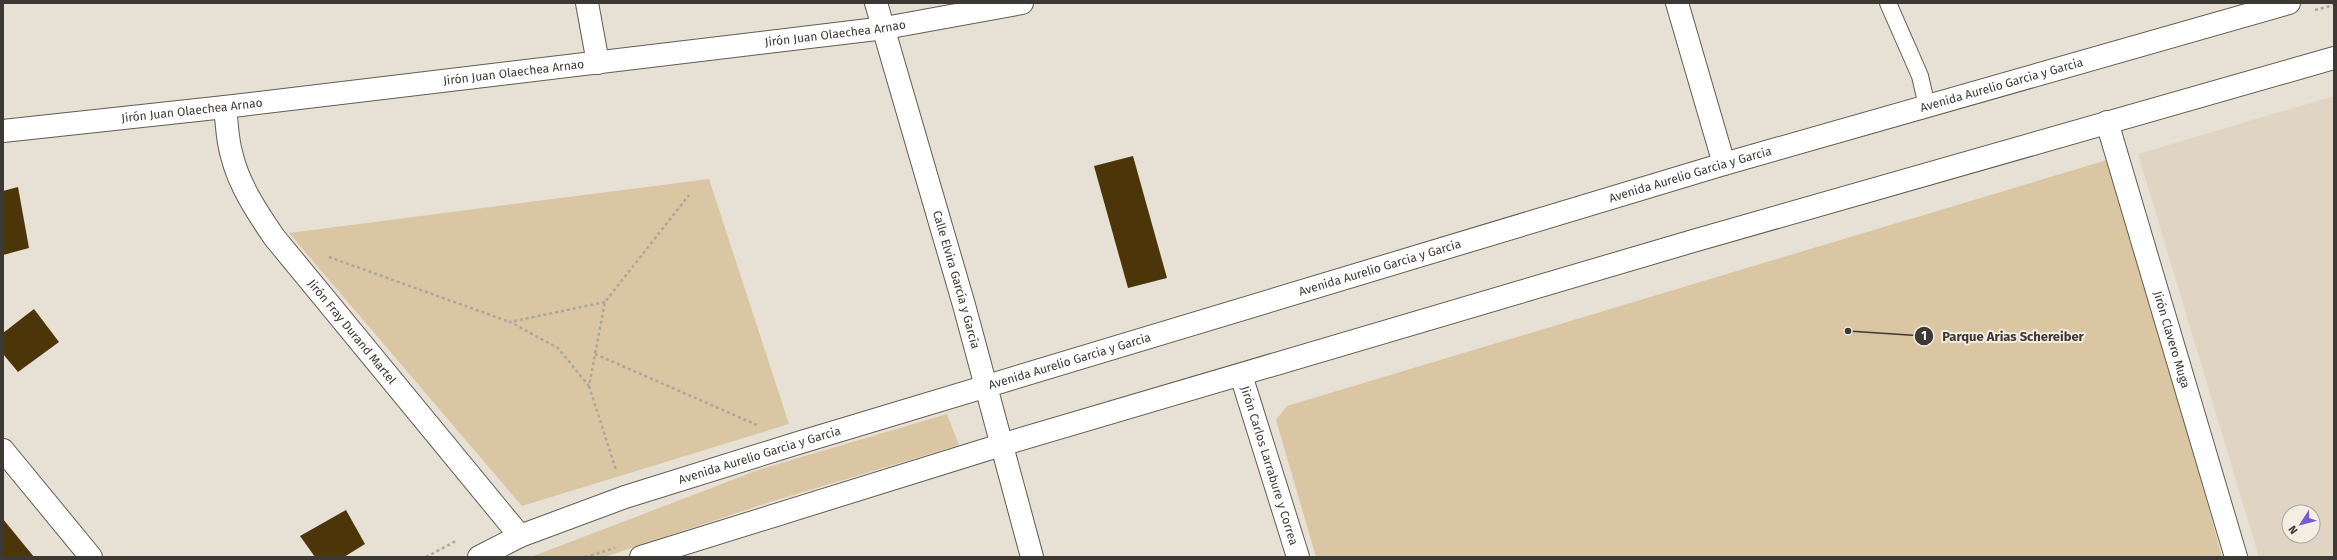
<svg xmlns="http://www.w3.org/2000/svg" width="2337" height="560" font-family="'Fira Sans',sans-serif">
<style>
.built{fill:#e0d5c3;fill-rule:evenodd}
.green{fill:#dac6a3}
.building{fill:#4c3609}
.lines{fill:none;stroke-linecap:round;stroke-linejoin:round}
.service-casing{stroke:#625c52;stroke-width:18}
.pedestrian-casing{stroke:#625c52;stroke-width:24}
.minor-casing{stroke:#625c52;stroke-width:24}
.secondary-casing{stroke:#625c52;stroke-width:24}
.path{stroke:#aca79e;stroke-width:2.5;stroke-dasharray:3 3;stroke-linecap:butt}
.service{stroke:#fff;stroke-width:16}
.pedestrian{stroke:#fff;stroke-width:22}
.minor{stroke:#fff;stroke-width:22}
.secondary{stroke:#fff;stroke-width:22}
.labels{text-anchor:middle;stroke-width:4;stroke-linejoin:round;paint-order:stroke}
.street-label{font-size:12px;fill:#3c3935;stroke:#f4ede1}
.leader{fill:none;stroke:#3c3935;stroke-width:1.5}
.callout-dot{fill:#3c3935;stroke:#f4ede1;stroke-width:1.5}
.mark-label{font-size:12px;text-anchor:middle;font-weight:bold;fill:#fff}
.callout-label{font-size:13px;text-anchor:middle;font-weight:bold;fill:#3c3935;stroke:#f4ede1;stroke-width:4;stroke-linejoin:round;paint-order:stroke}
</style>
<rect width="100%" height="100%" fill="#e7e0d4"/>
<path class="built" d="M2334,96v461h-75l-121,-403zM2289,512h24v24h-24z"/>
<g class="green">
<path d="M2107,160l31,91 84,306h-906l-40,-137 11,-14z"/>
<path d="M709,179l80,245 -267,82 -233,-273z"/>
<path d="M947,414l12,31 -189,57 -166,55h-73l230,-88z"/>
</g>
<g class="building">
<path d="M1133,156l34,122 -39,10 -34,-122z"/>
<path d="M18,187l11,61 -26,7v-64z"/>
<path d="M34,309l25,33 -41,30 -15,-18v-21z"/>
<path d="M346,510l19,34 -21,13h-29l-15,-21z"/>
<path d="M3,519l31,38h-31z"/>
</g>
<g class="lines">
<defs>
<path id="service" d="M1888,3l32,73 7,30"/>
<path id="pedestrian" d="M1677,3l47,161"/>
<g id="minor">
<path d="M587,3l11,60"/>
<path id="s1" d="M876,3l88,302 68,252"/>
<path id="s2" d="M225,107c2,16 2,33 7,49 7,29 25,56 42,81l246,299"/>
<path id="s3" d="M2107,122l129,435"/>
<path id="s4" d="M3,131l222,-24 660,-79 137,-25"/>
<path id="s5" d="M1241,375l57,182"/>
<path d="M3,450l88,107"/>
</g>
<g id="secondary">
<path id="s6" d="M479,557l41,-21 105,-39 173,-54 926,-279 565,-161"/>
<path d="M641,557l360,-112 692,-204 641,-183"/>
</g>
</defs>
<use href="#service" class="service-casing"/>
<use href="#pedestrian" class="pedestrian-casing"/>
<use href="#minor" class="minor-casing"/>
<use href="#secondary" class="secondary-casing"/>
<g class="path">
<path d="M2315,10l19,-5"/>
<path d="M329,257l181,65"/>
<path d="M605,302l-95,20 48,26 31,38 16,-84 84,-107"/>
<path d="M595,354l162,71"/>
<path d="M589,386l27,84"/>
<path d="M426,557l30,-16"/>
<path d="M585,557l30,-9"/>
</g>
<use href="#service" class="service"/>
<use href="#pedestrian" class="pedestrian"/>
<use href="#minor" class="minor"/>
<use href="#secondary" class="secondary"/>
</g>
<g class="labels">
<g class="street-label">
<text dy="4" stroke="none"><textPath href="#s4" startOffset="838">Jirón Juan Olaechea Arnao</textPath></text>
<text dy="4" stroke="none"><textPath href="#s4" startOffset="514">Jirón Juan Olaechea Arnao</textPath></text>
<text dy="4" stroke="none"><textPath href="#s6" startOffset="1595">Avenida Aurelio Garcia y Garcia</textPath></text>
<text dy="4" stroke="none"><textPath href="#s4" startOffset="190">Jirón Juan Olaechea Arnao</textPath></text>
<text dy="4" stroke="none"><textPath href="#s6" startOffset="1271">Avenida Aurelio Garcia y Garcia</textPath></text>
<text dy="4" stroke="none"><textPath href="#s6" startOffset="947">Avenida Aurelio Garcia y Garcia</textPath></text>
<text dy="4" stroke="none"><textPath href="#s1" startOffset="288">Calle Elvira García y García</textPath></text>
<text dy="4" stroke="none"><textPath href="#s2" startOffset="264">Jirón Fray Durand Martel</textPath></text>
<text dy="4" stroke="none"><textPath href="#s3" startOffset="227">Jirón Clavero Muga</textPath></text>
<text dy="4" stroke="none"><textPath href="#s6" startOffset="623">Avenida Aurelio Garcia y Garcia</textPath></text>
<text dy="4" stroke="none"><textPath href="#s6" startOffset="299">Avenida Aurelio Garcia y Garcia</textPath></text>
<text dy="4" stroke="none"><textPath href="#s5" startOffset="95">Jirón Carlos Larrabure y Correa</textPath></text>
</g>
</g>
<path class="leader" d="M1848 331L1924 336"/>
<g class="callout-dot">
<circle cx="1848" cy="331" r="4"/>
<circle cx="1924" cy="336" r="10"/>
</g>
<g class="mark-label">
<text x="1924" y="340">1</text>
</g>
<g class="callout-label">
<text x="2013" y="341">Parque Arias Schereiber</text>
</g>
<rect width="2337" height="560" fill="none" stroke="#3c3935" stroke-width="8"/>
<g transform="translate(2301 524) rotate(234)"><circle r="19" fill="#f4ede1" stroke="#aaa59c"/>
<path d="M0-3L7 15L0 10L-7 15Z" fill="#735cd6"/>
<text y="-6" font-size="11" font-weight="bold" text-anchor="middle" fill="#3c3935">N</text>
</g>
</svg>
